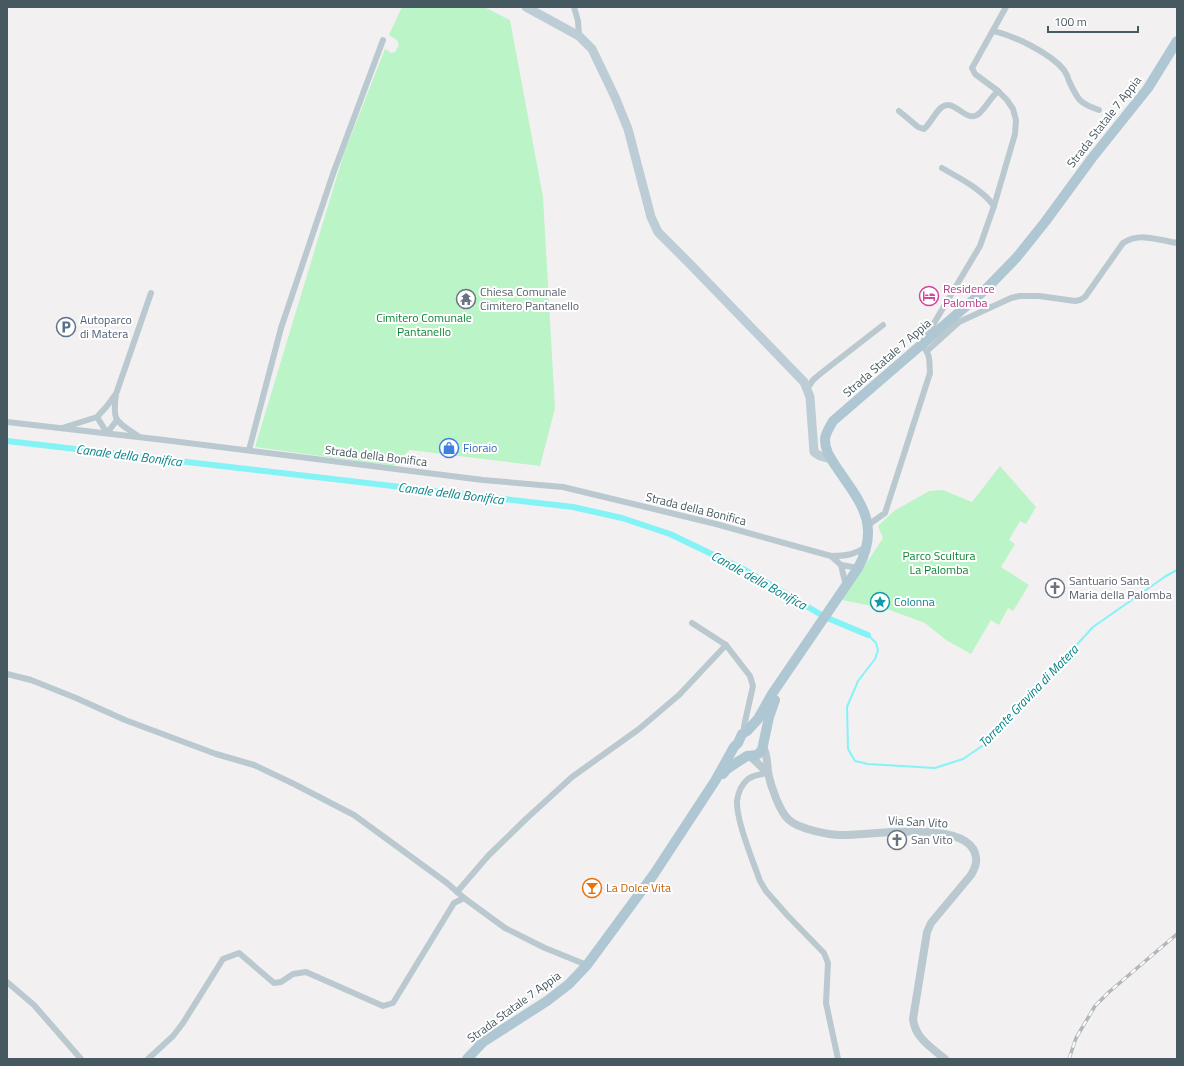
<svg xmlns="http://www.w3.org/2000/svg" width="1184" height="1066" font-family="'Titillium Web',sans-serif">
<style>
.green{fill:#bbf4c7}
.lines{fill:none;stroke-linecap:round;stroke-linejoin:round}
.stream{stroke:#84f3f6;stroke-width:2}
.canal{stroke:#84f3f6;stroke-width:6}
.minor{stroke:#bac9cf;stroke-width:6}
.tertiary{stroke:#bac9cf;stroke-width:8}
.secondary{stroke:#bccdd6;stroke-width:9}
.primary{stroke:#aec7d2;stroke-width:10}
.rail-casing{stroke:#b2b7bc;stroke-width:3.5}
.rail{stroke:#fff;stroke-width:2;stroke-dasharray:6;stroke-linecap:butt}
.labels{text-anchor:middle;stroke-width:4;stroke-linejoin:round;paint-order:stroke}
.street-label{font-size:12px;fill:#465960;stroke:#fff}
.hotel-label{font-size:12px;fill:#b23c85;stroke:#fff;text-anchor:start}
.worship-label{font-size:12px;fill:#5b616d;stroke:#fff;text-anchor:start}
.park-label{font-size:12px;fill:#0d8633;stroke:#fff}
.service-label{font-size:12px;fill:#4e5e75;stroke:#fff;text-anchor:start}
.shop-label{font-size:12px;fill:#366cbe;stroke:#fff;text-anchor:start}
.culture-label{font-size:12px;fill:#0d838f;stroke:#fff;text-anchor:start}
.food-label{font-size:12px;fill:#c56008;stroke:#fff;text-anchor:start}
.water-label{font-size:13px;font-style:italic;fill:#058387;stroke:#fff}
</style>
<rect width="100%" height="100%" fill="#f3f0f1"/>
<g class="green">
<path d="M402,7h82l26,13 33,177 12,211 -15,58 -130,-16 -17,16 -138,-19 89,-294 41,-104 6,4 4,-1 4,-7 -2,-5 -8,-5z"/>
<path d="M1000,466l36,41 -10,17 -6,-3 -11,19 6,4 -14,23 28,18 -16,26 -5,-3 -9,17 -8,-5 -20,34 -25,-14 -21,-17 -38,-14 -45,-9 41,-62 -5,-12 16,-15 35,-20 14,-1 29,12z"/>
</g>
<g class="lines">
<path class="stream" d="M868,635l8,8 2,7 -3,9 -17,22 -11,26 1,42 7,12 13,3 67,4 28,-9 25,-17 105,-115 73,-51 11,-6"/>
<path class="canal" d="M7,441l566,66 49,11 48,16 75,36 80,47 43,18"/>
<g class="minor">
<path d="M574,7l4,14 1,15"/>
<path d="M993,31c22,5 57,22 71,39 2,3 4,7 5,11 9,19 10,22 30,29"/>
<path d="M899,111l19,16 6,2c7,-6 11,-17 18,-22 12,-9 23,15 35,8 6,-3 14,-18 21,-24"/>
<path d="M942,168c17,10 40,21 52,38"/>
<path d="M928,350l31,-28 52,-24 9,-2h19l36,5 5,-1 5,-3 38,-54c17,-11 36,-3 54,0"/>
<path d="M807,389l6,-9 7,-6 63,-49"/>
<path d="M97,417l10,16 10,-13"/>
<path d="M7,422l157,18 319,40 80,7 153,37 115,32c15,0 22,-1 35,-9"/>
<path d="M62,428l35,-11 10,-11 8,-11"/>
<path d="M138,436c-22,-15 -26,-14 -22,-42l35,-101"/>
<path d="M249,450l32,-122 53,-157 49,-131"/>
<path d="M868,525l17,-12 45,-140c-1,-12 1,-20 -9,-28l59,-99 14,-40 21,-72 1,-14 -3,-11 -6,-9 -9,-9 -23,-17 -3,-6 34,-61"/>
<path d="M831,556l10,9 17,3"/>
<path d="M841,565l5,21"/>
<path d="M692,623l34,22 24,31 3,10 -9,40v6"/>
<path d="M7,674l24,6 45,18 49,22 91,34 38,11 40,19 60,31 93,68 17,15"/>
<path d="M768,773c-7,1 -14,2 -20,6 -6,5 -10,14 -11,22 -1,19 16,60 23,80l6,10 22,25 36,37 4,10 -2,40 12,56"/>
<path d="M457,892l31,-36 38,-37 46,-42 67,-48 40,-34 47,-50"/>
<path d="M7,982l27,23 47,54"/>
<path d="M148,1059l25,-23 10,-13 40,-64 16,-6 35,30 7,-1 12,-8 13,-2 77,34 10,-3 61,-100 10,-5 41,30 40,20 42,17"/>
</g>
<g class="tertiary">
<path d="M763,747c5,9 4,17 5,26 3,13 11,38 21,47 10,9 40,15 52,15 27,1 131,-18 135,23 1,6 -2,12 -5,17l-40,48 -4,9 -14,87c2,19 18,28 32,40"/>
<path d="M750,756l18,17"/>
</g>
<path class="secondary" d="M526,7l53,29 13,13 23,48 13,32 23,88 7,15 30,30 116,120 6,15 4,55 6,4 11,3"/>
<g class="primary">
<path d="M723,774l4,-5 12,-8 8,-5 10,-1 5,-5 7,-33 6,-17"/>
<path d="M467,1059l16,-17 64,-41 22,-17 18,-19 67,-91 61,-93 19,-34 4,-4 4,-9 5,-3 11,-12 14,-25 86,-126c24,-45 1,-67 -23,-103 -5,-8 -10,-15 -10,-25 0,-7 5,-13 8,-19l153,-132 31,-32 28,-35 47,-64 56,-70 29,-47"/>
</g>
<defs>
<path id="rail" d="M1069,1059l7,-21 19,-32 14,-14 68,-58"/>
</defs>
<use href="#rail" class="rail-casing"/>
<use href="#rail" class="rail"/>
</g>
<defs>
<symbol id="hotel-ring" viewBox="-11 -11 22 22"><circle r="9.5" fill="#fff" stroke="#d1479c" stroke-width="1.5"/><path d="M-6-4.5h1.5V1H6V5H4.5V3h-9V5H-6ZM-4 0a1.8 1.8 0 1 1 3.6 0ZM.5 0V-2.5h3Q6-2.5 6 0Z" fill="#d1479c"/></symbol>
<symbol id="temple-ring" viewBox="-11 -11 22 22"><circle r="9.5" fill="#fff" stroke="#6b7280" stroke-width="1.5"/><path d="M0-6L5-2H3V0L6.5 2.5H4V6H1.5V3h-3V6H-4V2.5H-6.5L-3 0V-2H-5Z" fill="#6b7280"/></symbol>
<symbol id="parking-ring" viewBox="-11 -11 22 22"><circle r="9.5" fill="#fff" stroke="#5c6f8a" stroke-width="1.5"/><path d="M-3.5-5.5H1a3.5 3.5 0 0 1 0 7H-1V5.5H-3.5ZM-1-3.4V-.6H.8a1.4 1.4 0 0 0 0-2.8Z" fill="#5c6f8a"/></symbol>
<symbol id="shop-ring" viewBox="-11 -11 22 22"><circle r="9.5" fill="#fff" stroke="#3f7fe0" stroke-width="1.5"/><path d="M-5-2.5h2.3a2.7 3.5 0 0 1 5.4 0H5L5.5 6h-11ZM-1.5-2.5h3a1.5 2.3 0 0 0-3 0Z" fill="#3f7fe0"/></symbol>
<symbol id="church-ring" viewBox="-11 -11 22 22"><circle r="9.5" fill="#fff" stroke="#6b7280" stroke-width="1.5"/><path d="M-1.2-6h2.4v3.5h3.3v2.4h-3.3V6h-2.4V-.1h-3.3v-2.4h3.3Z" fill="#6b7280"/></symbol>
<symbol id="sight-ring" viewBox="-11 -11 22 22"><circle r="9.5" fill="#fff" stroke="#0f9aa8" stroke-width="1.5"/><path d="M0-6L1.8-2.2L6-1.7L2.9 1.2L3.7 5.4L0 3.3L-3.7 5.4L-2.9 1.2L-6-1.7L-1.8-2.2Z" fill="#0f9aa8"/></symbol>
<symbol id="bar-ring" viewBox="-11 -11 22 22"><circle r="9.5" fill="#fff" stroke="#e8710a" stroke-width="1.5"/><path d="M-6-5H6L.8 .8V4.5H3.5V6h-7V4.5H-.8V.8Z" fill="#e8710a"/></symbol>
</defs>
<g fill-rule="evenodd">
<use href="#hotel-ring" x="918" y="285" width="22" height="22"/>
<use href="#temple-ring" x="455" y="288" width="22" height="22"/>
<use href="#parking-ring" x="55" y="316" width="22" height="22"/>
<use href="#shop-ring" x="438" y="437" width="22" height="22"/>
<use href="#church-ring" x="1044" y="577" width="22" height="22"/>
<use href="#sight-ring" x="869" y="591" width="22" height="22"/>
<use href="#church-ring" x="886" y="829" width="22" height="22"/>
<use href="#bar-ring" x="581" y="877" width="22" height="22"/>
</g>
<g class="labels">
<g class="street-label">
<text transform="translate(1104 122) rotate(-52)" y="4">Strada Statale 7 Appia</text>
<text transform="translate(887 358) rotate(-41)" y="4">Strada Statale 7 Appia</text>
<text transform="translate(376 456) rotate(7)" y="4">Strada della Bonifica</text>
<text transform="translate(696 509) rotate(14)" y="4">Strada della Bonifica</text>
<text transform="translate(918 822) rotate(3)" y="4">Via San Vito</text>
<text transform="translate(514 1007) rotate(-36)" y="4">Strada Statale 7 Appia</text>
</g>
<g class="hotel-label">
<text x="943" y="293">Residence<tspan x="943" dy="14">Palomba</tspan></text>
</g>
<g class="worship-label">
<text x="480" y="296">Chiesa Comunale<tspan x="480" dy="14">Cimitero Pantanello</tspan></text>
<text x="1069" y="585">Santuario Santa<tspan x="1069" dy="14">Maria della Palomba</tspan></text>
<text x="911" y="844">San Vito</text>
</g>
<g class="park-label">
<text x="424" y="322">Cimitero Comunale<tspan x="424" dy="14">Pantanello</tspan></text>
<text x="939" y="560">Parco Scultura<tspan x="939" dy="14">La Palomba</tspan></text>
</g>
<g class="service-label">
<text x="80" y="324">Autoparco<tspan x="80" dy="14">di Matera</tspan></text>
</g>
<g class="shop-label">
<text x="463" y="452">Fioraio</text>
</g>
<g class="culture-label">
<text x="894" y="606">Colonna</text>
</g>
<g class="food-label">
<text x="606" y="892">La Dolce Vita</text>
</g>
<g class="water-label">
<text transform="translate(129 455) rotate(7)" y="5">Canale della Bonifica</text>
<text transform="translate(451 493) rotate(7)" y="5">Canale della Bonifica</text>
<text transform="translate(759 580) rotate(29)" y="5">Canale della Bonifica</text>
<text transform="translate(1028 696) rotate(-46)" y="5">Torrente Gravina di Matera</text>
</g>
</g>
<rect width="1184" height="1066" fill="none" stroke="#465960" stroke-width="16"/>
<path d="M1048 26v6h90v-6" fill="none" stroke="#465960" stroke-width="2"/>
<text x="1054" y="26" font-size="12" fill="#465960" stroke="#ffffff" stroke-width="3" paint-order="stroke">100 m</text>
</svg>
